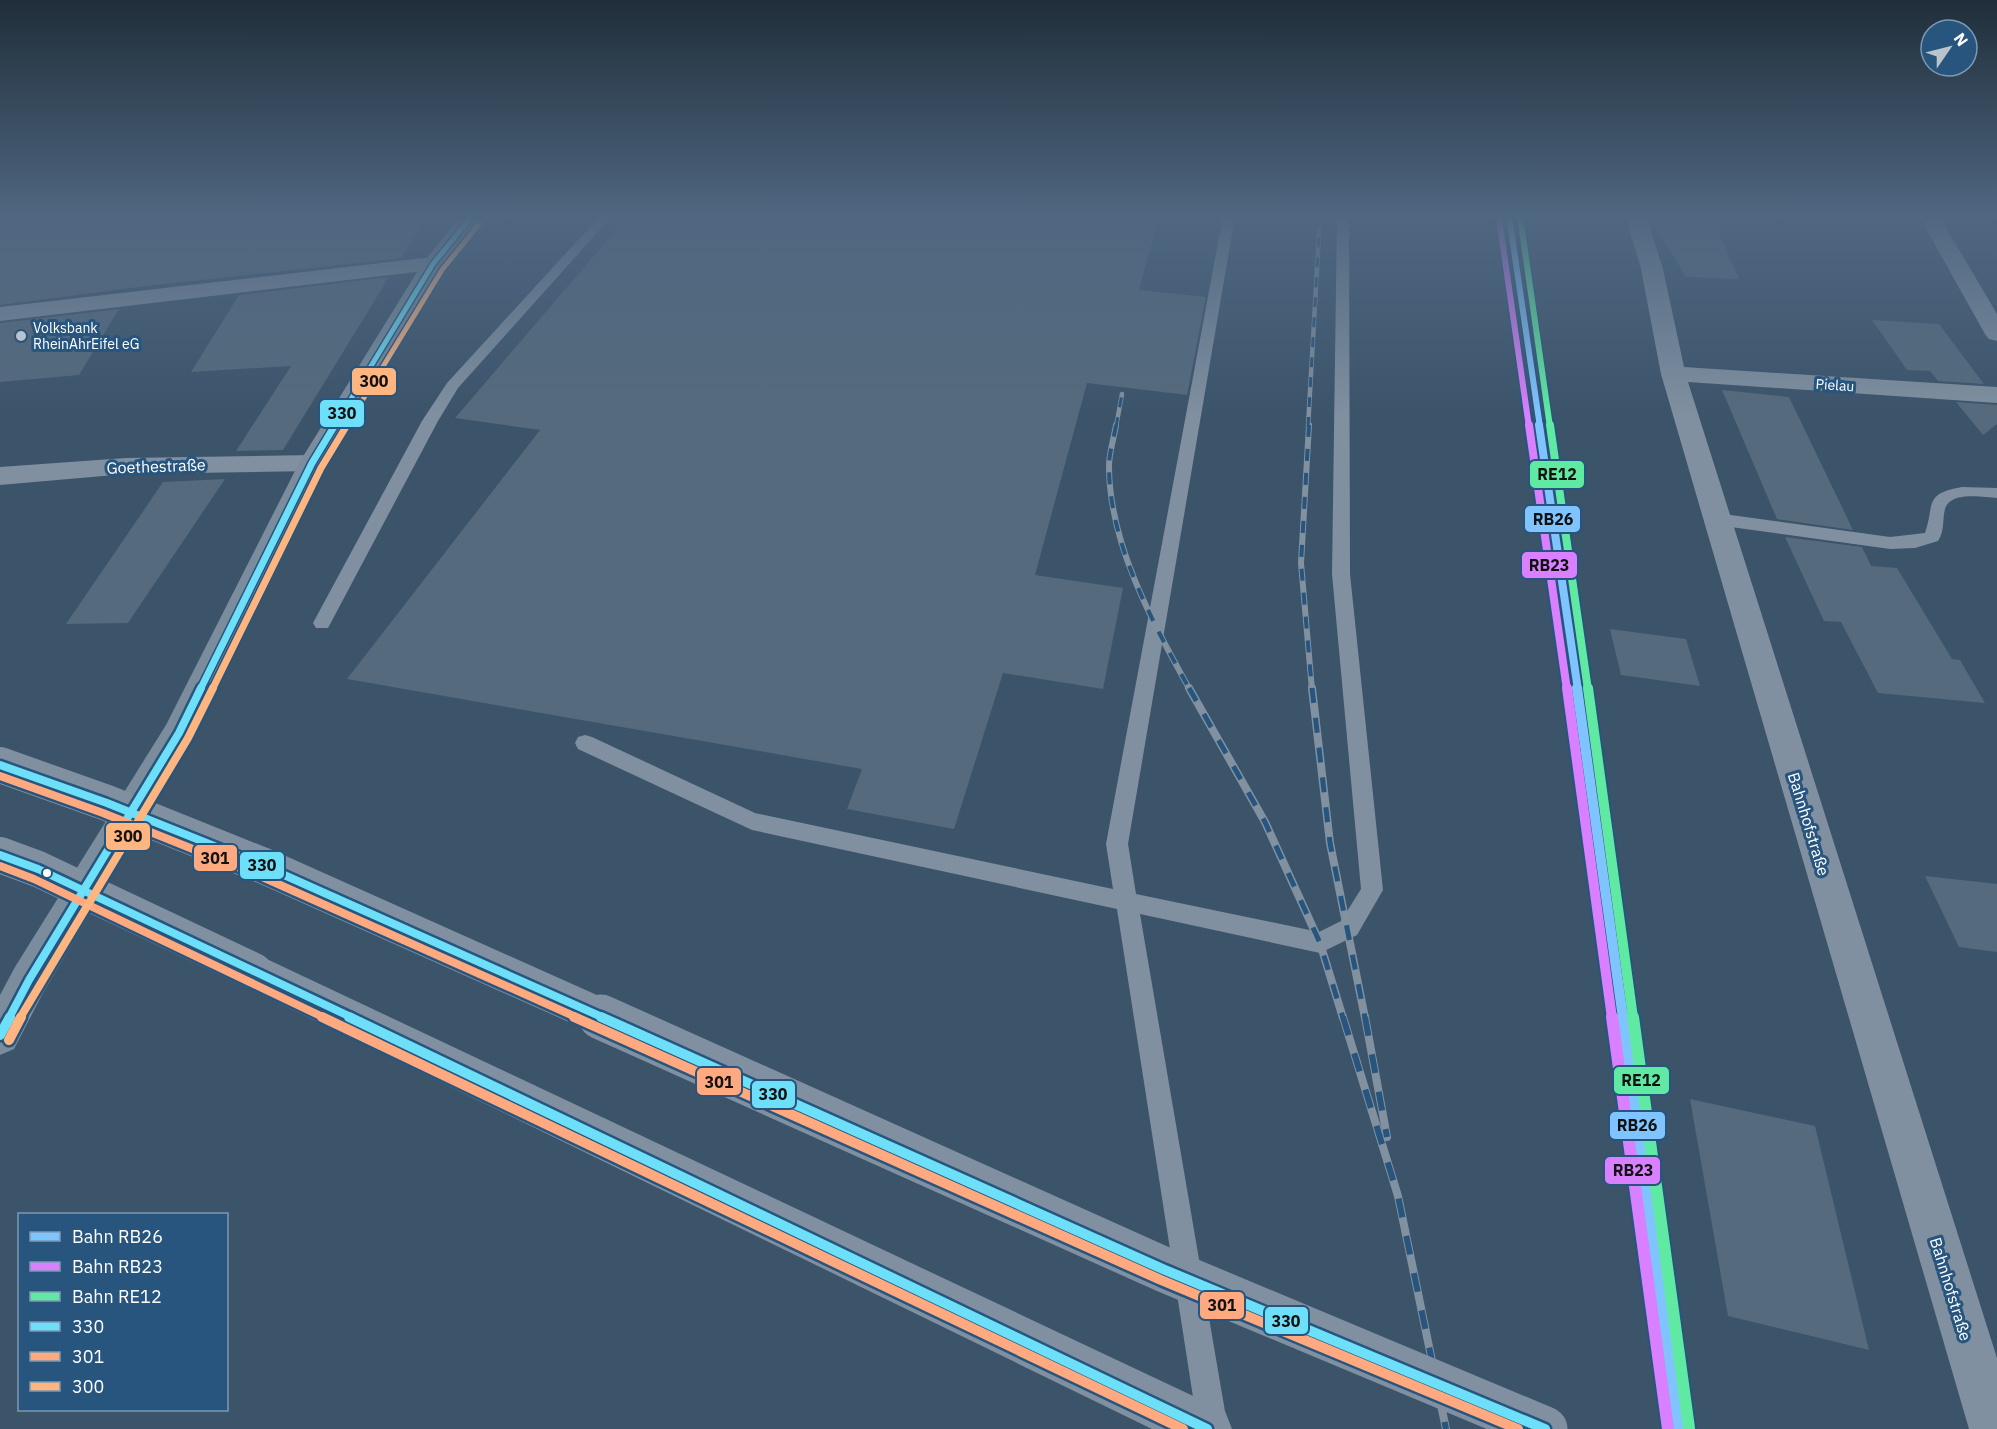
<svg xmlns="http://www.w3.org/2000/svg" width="1997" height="1429" font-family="'IBM Plex Sans',sans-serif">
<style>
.building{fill:#556a7c}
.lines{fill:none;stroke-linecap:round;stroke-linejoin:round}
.service{fill:#8090a0;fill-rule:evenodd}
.minor{fill:#8090a0;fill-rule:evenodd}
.secondary{fill:#7b8d9d;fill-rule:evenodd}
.trunk{fill:#8090a0;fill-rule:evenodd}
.rail-far3-casing{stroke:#8191a0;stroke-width:4.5}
.rail-far2-casing{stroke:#8191a0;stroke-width:6}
.rail-far1-casing{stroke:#8191a0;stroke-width:8}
.rail-casing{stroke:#8191a0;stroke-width:8}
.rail-far3{stroke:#27557e;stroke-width:3;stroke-dasharray:10;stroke-linecap:butt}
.rail-far2{stroke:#27557e;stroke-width:4;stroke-dasharray:12;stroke-linecap:butt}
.rail-far1{stroke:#27557e;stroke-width:5;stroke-dasharray:15;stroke-linecap:butt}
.rail{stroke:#27557e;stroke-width:6;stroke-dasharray:19;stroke-linecap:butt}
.trunk-bridge-far1{stroke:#8090a0;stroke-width:36}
.trunk-bridge{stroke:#8090a0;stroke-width:45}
.bus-1-far3-casing{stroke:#27557e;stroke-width:8}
.bus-1-far2-casing{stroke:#27557e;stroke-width:10}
.bus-1-far1-casing{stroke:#27557e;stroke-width:13}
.bus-1-casing{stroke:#27557e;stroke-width:15}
.bus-2-far1-casing{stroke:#27557e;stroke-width:13}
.bus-2-casing{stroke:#27557e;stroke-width:15}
.bus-3-far3-casing{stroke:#27557e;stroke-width:8}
.bus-3-far2-casing{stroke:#27557e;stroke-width:10}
.bus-3-far1-casing{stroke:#27557e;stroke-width:13}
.bus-3-casing{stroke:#27557e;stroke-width:15}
.bus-1-far3{stroke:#6ddff8;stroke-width:5}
.bus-1-far2{stroke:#6ddff8;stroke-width:7}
.bus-1-far1{stroke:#6ddff8;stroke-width:8}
.bus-1{stroke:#6ddff8;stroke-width:10}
.bus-2-far1{stroke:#ffa980;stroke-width:8}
.bus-2{stroke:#ffa980;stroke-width:10}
.bus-3-far3{stroke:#ffb580;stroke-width:5}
.bus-3-far2{stroke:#ffb580;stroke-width:7}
.bus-3-far1{stroke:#ffb580;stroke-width:8}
.bus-3{stroke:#ffb580;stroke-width:10}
.rail-1-far3-casing{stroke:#27557e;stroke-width:9}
.rail-1-far2-casing{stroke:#27557e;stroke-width:12}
.rail-1-far1-casing{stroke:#27557e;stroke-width:14}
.rail-1-casing{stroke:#27557e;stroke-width:16}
.rail-2-far3-casing{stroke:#27557e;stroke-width:9}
.rail-2-far2-casing{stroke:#27557e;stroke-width:12}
.rail-2-far1-casing{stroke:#27557e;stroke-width:14}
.rail-2-casing{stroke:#27557e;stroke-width:16}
.rail-3-far3-casing{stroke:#27557e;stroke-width:9}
.rail-3-far2-casing{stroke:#27557e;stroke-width:12}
.rail-3-far1-casing{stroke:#27557e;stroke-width:14}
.rail-3-casing{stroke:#27557e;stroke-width:16}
.rail-1-far3{stroke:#80c4ff;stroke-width:6}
.rail-1-far2{stroke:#80c4ff;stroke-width:8}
.rail-1-far1{stroke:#80c4ff;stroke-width:10}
.rail-1{stroke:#80c4ff;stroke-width:12}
.rail-2-far3{stroke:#d880ff;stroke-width:6}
.rail-2-far2{stroke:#d880ff;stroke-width:8}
.rail-2-far1{stroke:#d880ff;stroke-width:10}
.rail-2{stroke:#d880ff;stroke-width:12}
.rail-3-far3{stroke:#60e9a3;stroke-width:6}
.rail-3-far2{stroke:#60e9a3;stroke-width:8}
.rail-3-far1{stroke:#60e9a3;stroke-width:10}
.rail-3{stroke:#60e9a3;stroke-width:12}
.poi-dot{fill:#bac3cb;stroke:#27557e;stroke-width:2}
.bus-dot{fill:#fff;stroke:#27557e;stroke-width:2}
.labels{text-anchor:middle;stroke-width:6;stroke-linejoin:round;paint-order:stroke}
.far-poi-label{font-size:14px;fill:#fff;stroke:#27557e;text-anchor:start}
.far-street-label{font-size:14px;fill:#fff;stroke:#27557e}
.street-label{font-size:16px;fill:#fff;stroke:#27557e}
.line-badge{stroke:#27557e;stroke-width:2}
.pale-badge-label{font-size:16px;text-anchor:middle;font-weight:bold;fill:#111}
</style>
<rect width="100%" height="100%" fill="#3b546a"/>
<g class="building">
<path d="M0,216h428l-27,42 -255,28 -146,19z"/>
<path d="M628,216h531l-20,74 67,7 -19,98 -100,-12 -52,192 88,13 -20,101 -100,-16 -49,156 -107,-20 15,-40 -515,-90 193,-249 -85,-12z"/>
<path d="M1650,216h62l27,63 -53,-2z"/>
<path d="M389,277l-106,173 -47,1 55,-85 -100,6 48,-77z"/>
<path d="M119,309l-40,66 -79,7v-59z"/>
<path d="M1872,320l67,4 45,60 -46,-3 -8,-10 -23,-1z"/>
<path d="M1722,390l67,7 64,133 -76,-11z"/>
<path d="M1956,402l41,3v19l-14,11z"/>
<path d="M225,479l-97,144 -62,1 97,-142z"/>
<path d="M1785,537l77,10 9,19 26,2 55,91 8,1 25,43 -107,-10 -37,-71 -17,-1z"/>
<path d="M1610,629l76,10 14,47 -79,-11z"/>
<path d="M1925,876l72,8v68l-38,-5z"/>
<path d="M1690,1099l125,27 54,224 -141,-34z"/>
</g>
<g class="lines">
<g class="service">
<path d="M600,216h12l-154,172 -20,33 -110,207h-12l-3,-5 109,-202 25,-38z"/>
<path d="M1223,216h12l-107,628 8,50 183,38 22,-11 20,-32 -29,-315 5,-358h12l1,358 33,316 -26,45 -37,18 -180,-39 88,515h-30l-81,-520 -365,-79 -174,-81 -3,-6 3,-6 7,-2 7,2 163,76 358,76 -7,-45z"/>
<path d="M1962,487l35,1v10c-14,-1 -47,-7 -52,11 -3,12 0,21 -7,32l-23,7 -25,1 -174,-24 -8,-6 8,-6 174,24 35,-4c10,-29 -2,-39 37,-46z"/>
</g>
<g class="minor">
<path d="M1626,216h20l17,53 21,98 313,20v16l-309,-21 309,976v71h-28l-308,-1055 -20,-105z"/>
<path d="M1919,216h20l58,98v27l-8,-2 -4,-5z"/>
<path d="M433,257l8,2 3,5 -3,5 -441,52v-14z"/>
<path d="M312,455l9,2 4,6 -4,6 -9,2 -186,3 -126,11v-18l126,-9z"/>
</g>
<path class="secondary" d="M461,216h21l-40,50 -117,197 -134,279 -148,251 -29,56 -14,6v-60l15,-28 151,-242 133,-262 123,-199z"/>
<path class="trunk" d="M254,953l971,458 7,18h-80l-912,-445 -6,-13 6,-13z"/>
<defs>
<g id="rail-far3">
<path d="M1116,427l6,-33"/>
<path d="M1308,427l12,-211"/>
</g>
<g id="rail-far2">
<path d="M1116,425c-2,13 -7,28 -7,41 0,78 44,157 81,224"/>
<path d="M1309,425l-8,138 11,127"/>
</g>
<g id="rail-far1">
<path d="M1189,688l76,134 55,121 23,75"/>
<path d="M1312,688l18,155 35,175"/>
</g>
<g id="rail">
<path d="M1343,1017l55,179 48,233"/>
<path d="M1365,1017l22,120"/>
</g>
</defs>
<use href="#rail-far3" class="rail-far3-casing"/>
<use href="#rail-far2" class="rail-far2-casing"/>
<use href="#rail-far1" class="rail-far1-casing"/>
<use href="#rail" class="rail-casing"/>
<use href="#rail-far3" class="rail-far3"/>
<use href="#rail-far2" class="rail-far2"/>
<use href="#rail-far1" class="rail-far1"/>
<use href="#rail" class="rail"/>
<g class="trunk-bridge-far1">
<path d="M0,765l107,38 157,63 340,152"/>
<path d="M0,855l38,14 216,102"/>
</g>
<path class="trunk-bridge" d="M601,1017l564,253 380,159"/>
<defs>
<path id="bus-1-far3" d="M334,427l99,-163 39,-48"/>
<path id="bus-1-far2" d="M200,690l112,-227 23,-38"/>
<g id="bus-1-far1">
<path d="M0,765l107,38 157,63 340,152"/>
<path d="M0,855l38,14 315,149"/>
<path d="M9,1018l20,-38 150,-247 22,-45"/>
</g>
<g id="bus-1">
<path d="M349,1017l858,412"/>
<path d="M601,1017l564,253 380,159"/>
<path d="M0,1035l10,-18"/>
</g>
<g id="bus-2-far1">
<path d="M0,776l103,37 157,63 318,142"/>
<path d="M0,866l34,13 291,139"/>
</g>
<g id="bus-2">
<path d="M322,1017l861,412"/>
<path d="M574,1017l587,263 357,149"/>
</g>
<path id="bus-3-far3" d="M346,427l96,-157 38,-47"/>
<path id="bus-3-far2" d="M212,690l109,-222 26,-43"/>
<path id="bus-3-far1" d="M20,1018l168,-280 25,-50"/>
<path id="bus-3" d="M9,1040l12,-23"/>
</defs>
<use href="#bus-1-far3" class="bus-1-far3-casing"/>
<use href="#bus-1-far2" class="bus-1-far2-casing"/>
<use href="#bus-1-far1" class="bus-1-far1-casing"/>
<use href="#bus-1" class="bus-1-casing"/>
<use href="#bus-2-far1" class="bus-2-far1-casing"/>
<use href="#bus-2" class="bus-2-casing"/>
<use href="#bus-3-far3" class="bus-3-far3-casing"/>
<use href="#bus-3-far2" class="bus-3-far2-casing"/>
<use href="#bus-3-far1" class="bus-3-far1-casing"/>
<use href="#bus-3" class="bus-3-casing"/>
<use href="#bus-1-far3" class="bus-1-far3"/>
<use href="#bus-1-far2" class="bus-1-far2"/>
<use href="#bus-1-far1" class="bus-1-far1"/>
<use href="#bus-1" class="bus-1"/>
<use href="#bus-2-far1" class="bus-2-far1"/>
<use href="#bus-2" class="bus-2"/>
<use href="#bus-3-far3" class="bus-3-far3"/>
<use href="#bus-3-far2" class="bus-3-far2"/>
<use href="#bus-3-far1" class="bus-3-far1"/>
<use href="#bus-3" class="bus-3"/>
<defs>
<path id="rail-1-far3" d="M1509,216l31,211"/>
<path id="rail-1-far2" d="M1539,425l39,265"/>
<path id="rail-1-far1" d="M1577,688l46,330"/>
<path id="rail-1" d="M1623,1017l56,412"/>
<path id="rail-2-far3" d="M1499,218l30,209"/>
<path id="rail-2-far2" d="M1529,425l38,265"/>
<path id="rail-2-far1" d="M1567,688l45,330"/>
<path id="rail-2" d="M1612,1017l56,412"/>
<path id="rail-3-far3" d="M1520,216l30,211"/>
<path id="rail-3-far2" d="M1550,425l38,265"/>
<path id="rail-3-far1" d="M1588,688l45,330"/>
<path id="rail-3" d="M1633,1017l56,411"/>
</defs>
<use href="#rail-1-far3" class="rail-1-far3-casing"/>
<use href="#rail-1-far2" class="rail-1-far2-casing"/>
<use href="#rail-1-far1" class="rail-1-far1-casing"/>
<use href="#rail-1" class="rail-1-casing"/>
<use href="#rail-2-far3" class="rail-2-far3-casing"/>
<use href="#rail-2-far2" class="rail-2-far2-casing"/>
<use href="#rail-2-far1" class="rail-2-far1-casing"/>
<use href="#rail-2" class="rail-2-casing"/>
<use href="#rail-3-far3" class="rail-3-far3-casing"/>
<use href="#rail-3-far2" class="rail-3-far2-casing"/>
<use href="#rail-3-far1" class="rail-3-far1-casing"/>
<use href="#rail-3" class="rail-3-casing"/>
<use href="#rail-1-far3" class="rail-1-far3"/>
<use href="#rail-1-far2" class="rail-1-far2"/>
<use href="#rail-1-far1" class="rail-1-far1"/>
<use href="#rail-1" class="rail-1"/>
<use href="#rail-2-far3" class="rail-2-far3"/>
<use href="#rail-2-far2" class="rail-2-far2"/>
<use href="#rail-2-far1" class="rail-2-far1"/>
<use href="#rail-2" class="rail-2"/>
<use href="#rail-3-far3" class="rail-3-far3"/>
<use href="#rail-3-far2" class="rail-3-far2"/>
<use href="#rail-3-far1" class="rail-3-far1"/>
<use href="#rail-3" class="rail-3"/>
</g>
<linearGradient id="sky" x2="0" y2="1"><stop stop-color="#202e3a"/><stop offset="0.52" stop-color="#4f6781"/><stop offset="1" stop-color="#4f6781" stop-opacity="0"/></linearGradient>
<rect width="1997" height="416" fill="url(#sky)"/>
<circle class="poi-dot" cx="21" cy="336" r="6"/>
<circle class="bus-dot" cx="47" cy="873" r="5"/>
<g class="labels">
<g class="far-poi-label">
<text x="33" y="333">Volksbank<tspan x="33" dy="16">RheinAhrEifel eG</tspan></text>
</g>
<g class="far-street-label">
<text transform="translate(1835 385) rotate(4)" y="5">Pielau</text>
</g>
<g class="street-label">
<text transform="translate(156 466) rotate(-2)" y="6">Goethestraße</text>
<text transform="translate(1809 824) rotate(73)" y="6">Bahnhofstraße</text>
<text transform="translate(1951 1289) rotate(73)" y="6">Bahnhofstraße</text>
</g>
</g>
<g class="line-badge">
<rect x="351" y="367" width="46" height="29" rx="6" fill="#ffb580"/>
<rect x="319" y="399" width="46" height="29" rx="6" fill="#6ddff8"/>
<rect x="1529" y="460" width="56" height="29" rx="6" fill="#60e9a3"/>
<rect x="1524" y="505" width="57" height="28" rx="6" fill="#80c4ff"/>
<rect x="1521" y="551" width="57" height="28" rx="6" fill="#d880ff"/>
<rect x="105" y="822" width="46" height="29" rx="6" fill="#ffb580"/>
<rect x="193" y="844" width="45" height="28" rx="6" fill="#ffa980"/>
<rect x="239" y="851" width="46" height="29" rx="6" fill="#6ddff8"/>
<rect x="1613" y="1066" width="57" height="29" rx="6" fill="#60e9a3"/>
<rect x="696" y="1067" width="46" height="29" rx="6" fill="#ffa980"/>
<rect x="751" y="1080" width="45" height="29" rx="6" fill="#6ddff8"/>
<rect x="1609" y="1111" width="57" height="29" rx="6" fill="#80c4ff"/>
<rect x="1604" y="1156" width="57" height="29" rx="6" fill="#d880ff"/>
<rect x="1199" y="1291" width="46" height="29" rx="6" fill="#ffa980"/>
<rect x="1264" y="1306" width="45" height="29" rx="6" fill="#6ddff8"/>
</g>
<g class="pale-badge-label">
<text x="374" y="387">300</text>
<text x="342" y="419">330</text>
<text x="1557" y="480">RE12</text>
<text x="1553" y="525">RB26</text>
<text x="1549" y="571">RB23</text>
<text x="128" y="842">300</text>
<text x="215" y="864">301</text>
<text x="262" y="871">330</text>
<text x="1641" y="1086">RE12</text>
<text x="719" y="1088">301</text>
<text x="773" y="1100">330</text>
<text x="1637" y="1131">RB26</text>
<text x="1633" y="1176">RB23</text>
<text x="1222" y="1311">301</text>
<text x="1286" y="1327">330</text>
</g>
<rect x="18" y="1213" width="210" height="198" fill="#27557e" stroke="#7d99b2" stroke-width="1.5"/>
<rect x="30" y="1232" width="30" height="9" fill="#80c4ff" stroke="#7d99b2" stroke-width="1.5"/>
<text x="72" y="1243" font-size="18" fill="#ffffff">Bahn RB26</text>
<rect x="30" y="1262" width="30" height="9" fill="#d880ff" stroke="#7d99b2" stroke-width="1.5"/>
<text x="72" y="1273" font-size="18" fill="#ffffff">Bahn RB23</text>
<rect x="30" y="1292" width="30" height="9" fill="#60e9a3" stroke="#7d99b2" stroke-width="1.5"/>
<text x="72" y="1303" font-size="18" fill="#ffffff">Bahn RE12</text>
<rect x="30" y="1322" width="30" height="9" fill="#6ddff8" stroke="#7d99b2" stroke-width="1.5"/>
<text x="72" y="1333" font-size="18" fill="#ffffff">330</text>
<rect x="30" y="1352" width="30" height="9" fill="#ffa980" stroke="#7d99b2" stroke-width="1.5"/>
<text x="72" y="1363" font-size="18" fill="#ffffff">301</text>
<rect x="30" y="1382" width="30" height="9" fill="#ffb580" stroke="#7d99b2" stroke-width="1.5"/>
<text x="72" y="1393" font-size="18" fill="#ffffff">300</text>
<g transform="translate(1949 48) rotate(55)"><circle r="28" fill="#27557e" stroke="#7d99b2" stroke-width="1.5"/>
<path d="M0-4.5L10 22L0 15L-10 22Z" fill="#bac3cb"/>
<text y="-9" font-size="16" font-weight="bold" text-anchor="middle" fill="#ffffff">N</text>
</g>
</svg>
